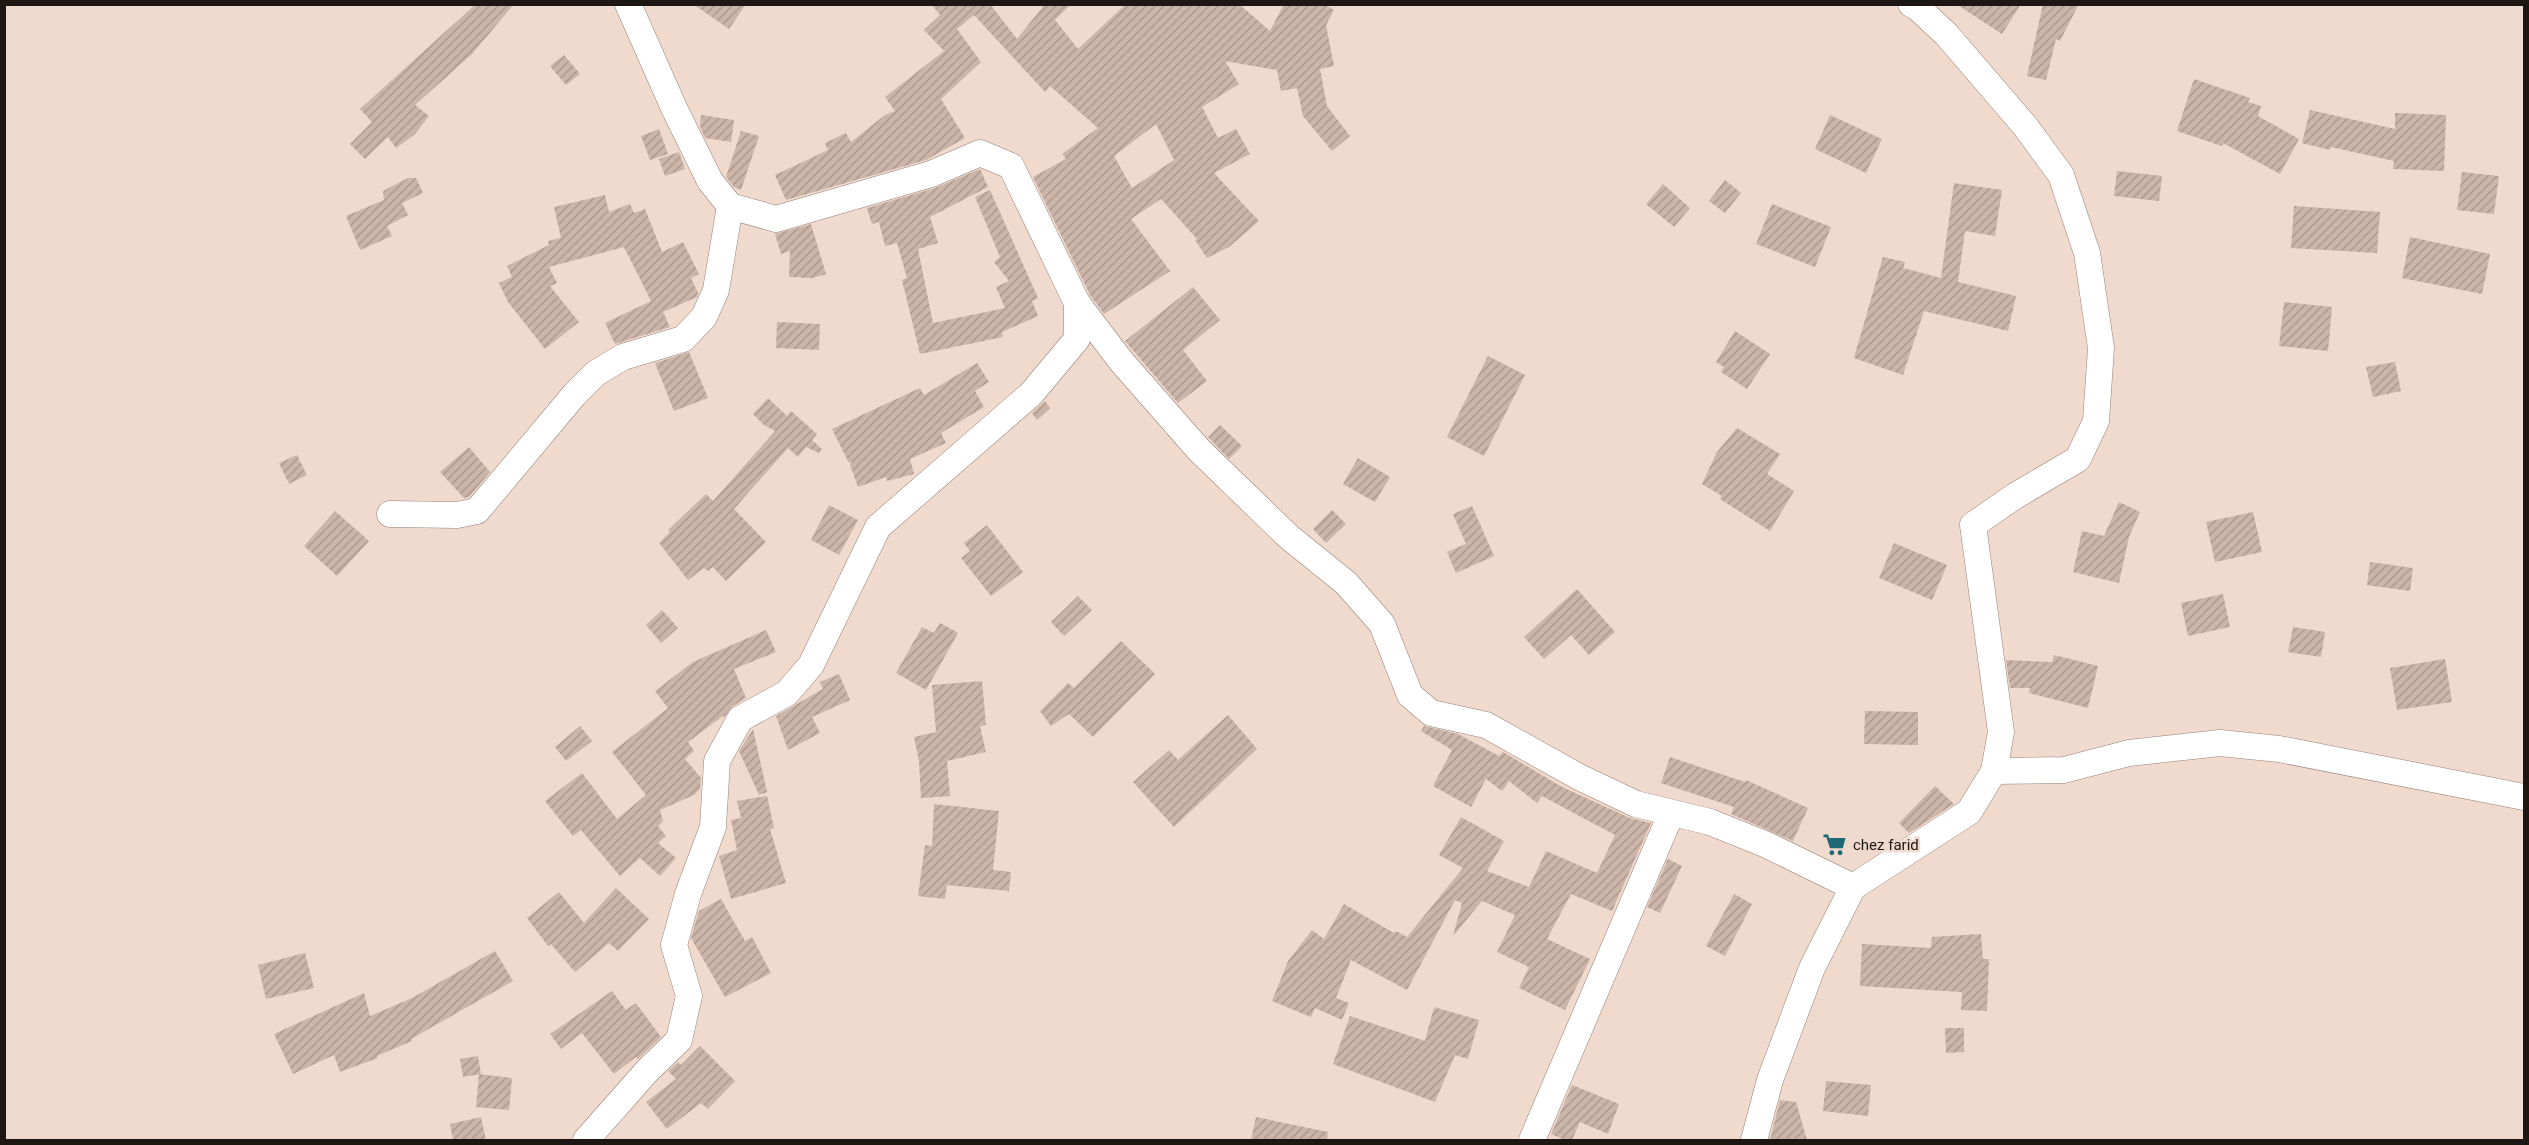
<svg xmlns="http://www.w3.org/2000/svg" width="2529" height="1145" font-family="Roboto,sans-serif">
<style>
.building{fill:url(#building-hatch);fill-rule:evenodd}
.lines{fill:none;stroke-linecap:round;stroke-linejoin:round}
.minor-casing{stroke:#968176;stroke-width:27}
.minor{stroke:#fff;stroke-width:26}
.labels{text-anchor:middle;stroke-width:5;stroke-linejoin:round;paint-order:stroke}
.poi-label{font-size:15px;fill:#1e1612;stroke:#f0d9cd;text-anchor:start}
</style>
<defs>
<pattern id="building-hatch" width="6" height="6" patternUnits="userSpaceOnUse" patternTransform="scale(1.5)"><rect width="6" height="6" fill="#cbb4a8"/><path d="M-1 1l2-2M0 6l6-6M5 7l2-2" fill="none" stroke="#ae9a90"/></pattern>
</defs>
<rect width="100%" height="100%" fill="#f0d9cd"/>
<g class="building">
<path d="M476,4h38l-42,50 -57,51 14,11 -14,18 -19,14 -8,-11 -23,22 -15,-15 22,-22 -12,-13z"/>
<path d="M693,4h53l-17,25z"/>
<path d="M931,4h59l27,35 28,-35h26l-16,16 23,29 48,-45h113l31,27 14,-27h40l10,6 -8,15 8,41 -14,3 7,37 23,30 -18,15 -29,-35 -6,-28 -16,3 -4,-21 -52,-9 14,23 -37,23 16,31 18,-9 14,25 -36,19 45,48 -30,26 -22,11 -12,-18 2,-1 -36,-40 -30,20 39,52 -66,43 -14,-19 -57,-118 33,-18 -4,-5 36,-26 -48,-42 -5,6 -71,-77 -17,14 24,33 -40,37 24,39 -39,22 -140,40 -11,-25 53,-25 -3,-7 21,-10 5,9 34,-27 10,-4 -10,-14 59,-46 -20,-21 16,-15zM1156,124l18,36 -42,28 -18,-32z"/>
<path d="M1956,4h65l-19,30z"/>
<path d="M2043,4h36l-19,37 -4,-2 -10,41 -19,-4z"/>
<path d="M564,55l16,19 -14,11 -16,-19z"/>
<path d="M2194,79l56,19 -2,4 13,4 -3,10 41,23 -19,35 -57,-31 -1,3 -45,-15z"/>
<path d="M2310,110l85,19v-16l51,2 -2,56 -51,-2 1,-8 -63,-14 -1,3 -28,-7z"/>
<path d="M701,115l33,5 -3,22 -26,-4 -5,-12z"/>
<path d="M1830,115l52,24 -16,34 -51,-24z"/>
<path d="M659,129l9,25 -18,6 -9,-24z"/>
<path d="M741,131l18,5 -18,54 -7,-3 -8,-10z"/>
<path d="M679,152l6,17 -20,7 -6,-17z"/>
<path d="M980,169l8,18 -58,30 8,26 -20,6 15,74 72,-15 -9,-21 13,-6 -15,-19 6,-5 -25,-60 15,-7 48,108 -6,3 6,15 -36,16 1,5 -83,17 -18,-74 5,-2 -10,-35 -12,3 -6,-24 -7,2 -5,-16 68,-20z"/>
<path d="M2117,171l45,5 -3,25 -45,-5z"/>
<path d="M2462,172l37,4 -5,38 -37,-4z"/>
<path d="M408,178h8l7,15 -21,10 6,12 -21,11 5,10 -32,14 -14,-34 38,-16 -1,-9z"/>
<path d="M1725,180l16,13 -16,20 -16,-12z"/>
<path d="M1954,183l48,7 -7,46 -30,-5 -7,51 58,14 -8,35 -84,-20 -21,64 -49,-17 29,-101 22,5 -2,6 38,10z"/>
<path d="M1663,184l27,24 -16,19 -28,-23z"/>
<path d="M605,195l4,17 21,-8 4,9 11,-4 17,43 21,-10 16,32 -8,4 7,15 -1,4 -34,15 7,15 -55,17 -10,-21 46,-22 -27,-54 -75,20 8,16 -7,3 29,36 -34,27 -37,-47 -9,-19 13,-6 -5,-11 42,-21 -1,-4 13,-3 -7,-31z"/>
<path d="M1772,204l59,23 -16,40 -59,-23z"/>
<path d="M2294,206l86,6 -3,41 -86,-5z"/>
<path d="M811,224l15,50 -14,4 -23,-1 1,-26 -9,3 -6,-20z"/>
<path d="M2410,237l80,17 -8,40 -80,-16z"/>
<path d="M1193,287l27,33 -37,30 24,31 -29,22 -53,-62z"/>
<path d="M2284,302l48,5 -4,44 -49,-5z"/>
<path d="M777,322l43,2 -1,26 -43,-2z"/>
<path d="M1735,331l35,23 -23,35 -26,-17 3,-5 -8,-5z"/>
<path d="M689,352l19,46 -34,13 -19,-48z"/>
<path d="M1488,356l37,19 -41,81 -37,-19z"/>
<path d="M2395,362l6,29 -28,6 -7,-30z"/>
<path d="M977,363l12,19 -14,9 9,16 -43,26 5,10 -36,16 4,15 -27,7 -1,-4 -28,10 -8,-22 2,-4 -3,2 -17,-34 88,-41 4,7z"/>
<path d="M768,398l19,18 4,-5 26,23 -5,6 10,9 -3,4 -13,-6 -8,10 -10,-9 -54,61 32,33 -40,39 -13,-14 -5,4 -4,-3 -16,12 -29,-37 11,-11 -2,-2 38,-36 7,7 62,-70 -11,-6 -11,-11z"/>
<path d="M1045,401l5,7 -13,12 -5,-7z"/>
<path d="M1220,425l22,21 -13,13 -21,-22z"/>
<path d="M1737,428l43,26 -13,20 27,17 -24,40 -50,-32 2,-3 -20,-12 15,-32z"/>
<path d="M469,447l21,25 -21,25 -5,1 -24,-26z"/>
<path d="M297,455l10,20 -18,9 -10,-21z"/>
<path d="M1358,458l32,19 -15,25 -32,-18z"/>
<path d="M2119,502l21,10 -11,25 -10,46 -46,-11 9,-41 22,5z"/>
<path d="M829,505l29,15 -19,35 -28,-15z"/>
<path d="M1472,506l22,50 -38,17 -9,-21 19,-8 -13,-30z"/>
<path d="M1332,510l14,14 -20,19 -13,-14z"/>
<path d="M335,511l34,30 -32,35 -33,-30z"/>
<path d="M2253,512l9,40 -47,10 -9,-40z"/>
<path d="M987,525l36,47 -32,24 -30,-38 9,-7 -6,-8z"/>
<path d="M1894,543l53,22 -15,35 -53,-22z"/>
<path d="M2370,562l43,6 -3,23 -43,-6z"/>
<path d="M1577,589l38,43 -26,23 -18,-20 -27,24 -20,-22z"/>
<path d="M2223,594l7,33 -42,9 -7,-33z"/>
<path d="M1078,596l14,14 -28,26 -13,-14z"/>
<path d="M662,610l16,18 -17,15 -15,-18z"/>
<path d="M940,623l18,10 -32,57 -30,-17 26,-46 12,6z"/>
<path d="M2293,627l32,5 -4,25 -33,-5z"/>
<path d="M766,630l10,22 -42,17 12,29 -13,8 -9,11 -1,-1 -35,26 6,9 -9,8 16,19 -1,11 -6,6 -34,15 3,11 -5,5 8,10 -8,7 18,15 -16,18 -20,-18 -20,18 -39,-46 -8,6 -28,-35 37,-28 35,46 29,-24 -34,-43 56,-44 -13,-17 38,-29z"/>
<path d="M1121,641l34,33 -62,63 -24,-23 -18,12 -11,-15 28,-28 6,5z"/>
<path d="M2054,655l44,11 -10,42 -59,-15 1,-5h-20l-4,-28 46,2z"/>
<path d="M2445,659l7,43 -55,8 -7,-42z"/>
<path d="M839,674l11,26 -38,17 8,16 -32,17 -12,-34 47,-27 -3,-7z"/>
<path d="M982,681l4,44 -6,1 6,26 -39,9 3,35 -29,2 -2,-37 -5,-24 22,-5 -4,-47z"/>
<path d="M1865,711l53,1v33l-54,-1z"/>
<path d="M1228,715l29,34 -83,78 -41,-45 36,-32 9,10z"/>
<path d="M580,726l12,15 -26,20 -11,-14z"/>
<path d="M1424,726l34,8 41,22 4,-4 59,35 68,31 21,5 -39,88 -41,-17 -24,45 43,20 -25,51 -46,-22 10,-21 -32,-15 18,-37 -33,-14 -29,35 9,-33 -7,-3 -48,90 -56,-30 -15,38 13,5 -7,17 -27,-12 -4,9 -39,-16 16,-40 24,-31 12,9 20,-35 50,29 2,-2 11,6 56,-69 -24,-13 22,-38 43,24 -17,30 42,16 17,-36 51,22 18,-38 -73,-39 -5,7 -28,-22 -7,10 -16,-12 -15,28 -38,-21 19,-36 -31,-19z"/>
<path d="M753,729l14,63 -8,3 -20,-44z"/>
<path d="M1670,757l75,25 1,-2 62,28 -15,33 -62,-27 3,-7 -73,-24z"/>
<path d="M1935,786l19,18 -45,29 -10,-10z"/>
<path d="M767,796l7,32 -4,1 16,54 -55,16 -12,-43 18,-6 -6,-30 10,-2 -4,-17z"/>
<path d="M934,804l65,7 -6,59 18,2 -2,19 -62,-6 -2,14 -27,-3 7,-51 7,1z"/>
<path d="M1668,859l14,7 -22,47 -13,-6z"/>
<path d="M616,888l33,31 -31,32 -9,-8 -34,29 -24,-28 -3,2 -21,-28 32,-26 25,31z"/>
<path d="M1734,894l18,10 -27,52 -19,-10z"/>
<path d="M721,899l24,42 7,-4 19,36 -46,24 -34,-59 8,-27z"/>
<path d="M1981,934l2,25h6l-2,52 -26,-1 1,-18 -102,-6 2,-42 69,4 1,-11z"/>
<path d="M495,951l18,30 -102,58 1,2 -35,15 1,2 -38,14 -6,-17 -41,19 -19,-40 90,-41 6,23 42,-18z"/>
<path d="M305,953l9,35 -48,11 -8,-34z"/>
<path d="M612,991l14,19 10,-7 25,34 -23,22 -2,-2 -22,17 -32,-41 -21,16 -11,-15z"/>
<path d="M1434,1007l45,13 -11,39 -13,-4 -20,47 -102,-38 17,-48 75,25z"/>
<path d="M1945,1028h19v24l-18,1z"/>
<path d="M700,1046l35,35 -27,28 -7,-6 -34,26 -21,-27 30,-23 -8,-8 10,-9 3,3z"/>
<path d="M478,1056l3,18 -18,3 -3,-18z"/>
<path d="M479,1074l33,4 -3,32 -33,-3z"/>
<path d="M1826,1081l45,4 -3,31 -45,-5z"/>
<path d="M1572,1085l47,19 -11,30 -28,-12 -8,18h-7l-14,-6z"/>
<path d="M1780,1100l16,2 11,38h-37z"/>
<path d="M481,1117l5,23h-33l-3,-16z"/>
<path d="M1256,1117l72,15 -1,8h-76z"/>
</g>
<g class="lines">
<defs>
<g id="minor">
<path d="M1077,303l44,58 78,89 90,87 57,46 36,41 28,71 21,18 55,12 93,52 57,27 74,18 57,23 86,42"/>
<path d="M390,514l67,1 20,-4 97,-116 22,-22 27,-16 60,-18 21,-22 12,-27 14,-84"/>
<path d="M1994,771l70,-1 65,-17 91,-10 59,6 245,48"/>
<path d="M586,1140l62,-70 31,-30 10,-44 -15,-51 14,-51 25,-67 4,-66 23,-42 47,-26 24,-28 67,-138 153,-133 46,-55v-36l-66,-137 -31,-13 -49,21 -155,45 -46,-13 -20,-25 -36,-73 -46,-104"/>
<path d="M1532,1140l139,-326"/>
<path d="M1754,1140l16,-60 42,-112 41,-81 116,-75 25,-41 7,-39 -28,-207 42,-29 63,-37 18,-38 5,-73 -14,-95 -26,-78 -36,-49 -79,-92 -29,-27 -6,-3"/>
</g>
</defs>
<use href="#minor" class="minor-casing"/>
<use href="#minor" class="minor"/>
</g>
<defs>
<symbol id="supermarket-bare" viewBox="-9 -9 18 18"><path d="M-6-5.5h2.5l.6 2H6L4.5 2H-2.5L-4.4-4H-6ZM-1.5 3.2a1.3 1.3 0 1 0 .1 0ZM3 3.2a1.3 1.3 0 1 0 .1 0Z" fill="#1f6875" stroke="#f0d9cd" stroke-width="2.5" paint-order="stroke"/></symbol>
</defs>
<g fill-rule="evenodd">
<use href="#supermarket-bare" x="1818" y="828" width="33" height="33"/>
</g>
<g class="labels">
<g class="poi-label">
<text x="1853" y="850">chez farid</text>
</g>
</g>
<rect width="2529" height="1145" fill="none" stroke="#1e1612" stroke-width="12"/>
</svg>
